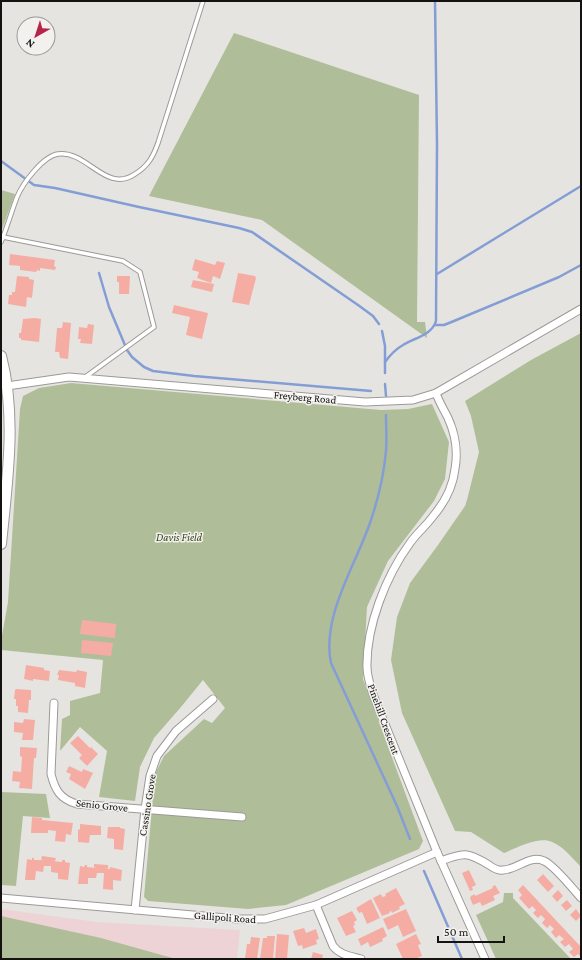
<svg xmlns="http://www.w3.org/2000/svg" width="582" height="960" font-family="'Crimson Pro',serif">
<style>
.education{fill:#eed3d6}
.green{fill:#afbe99}
.lines{fill:none;stroke-linecap:round;stroke-linejoin:round}
.stream{stroke:#849ed5;stroke-width:2.5}
.building{fill:#f5ada3}
.lane-casing{stroke:#9c9a97;stroke-width:5.5}
.street-casing{stroke:#9c9a97;stroke-width:9}
.secondary-casing{stroke:#9c9a97;stroke-width:12}
.lane{stroke:#fff;stroke-width:3.5}
.street{stroke:#fff;stroke-width:7}
.secondary{stroke:#fff;stroke-width:10}
.labels{text-anchor:middle;stroke-width:3;stroke-linejoin:round;paint-order:stroke}
.street-label{font-size:11px;fill:#141312;stroke:#f3f1ee}
.park-label{font-size:11px;font-style:italic;fill:#314014;stroke:#f3f1ee}
</style>
<rect width="100%" height="100%" fill="#e6e4e1"/>
<path class="education" d="M1,909l96,13 143,8 -3,29h-236z"/>
<g class="green">
<path d="M234,33l185,62 -2,227h8l2,16 -165,-118 -113,-24z"/>
<path d="M1,190l14,4 -14,38z"/>
<path d="M581,333v534c-8,-8 -18,-21 -29,-25 -12,-6 -36,6 -48,11l-33,-21 -16,-1 -53,-118 -11,-53 6,-43 13,-34 28,-38 27,-39 2,-6 12,-48 -8,-36 -6,-15 66,-41z"/>
<path d="M71,383l310,27 27,-1 24,-5 17,38 -4,37 -11,22 -46,60 -21,46 -4,72 60,162 -4,8 -133,56 -38,4 -100,-8 -4,-4 11,-123 9,-18 40,-37 8,4 13,-15 -22,-28 -22,27 -27,31 -14,29 -5,34 -36,-4 8,-46 -27,-24 -20,24 2,-32 8,-4v-14l30,-8 3,-33 -102,-10v-9l7,-39 12,-193 3,-13 16,-8z"/>
<path d="M1,792l45,2 4,24 -27,-2 -7,70 -15,-1z"/>
<path d="M504,893h9v5l58,61h-75l-20,-44 27,-13z"/>
<path d="M1,916l100,22 75,21h-175z"/>
</g>
<g class="lines">
<g class="stream">
<path d="M1,161l33,24 21,3 84,19 100,21 13,4 106,73 15,11 6,8"/>
<path d="M99,273l10,34 18,43 5,7 12,10 9,4 41,5 177,15"/>
<path d="M437,274l144,-88"/>
<path d="M435,325h9l10,-4 105,-44 22,-12"/>
<path d="M382,331l3,15v27"/>
<path d="M385,362c5,-7 11,-13 18,-17 11,-7 29,-10 33,-24l1,-177 -2,-143"/>
<path d="M385,384l1,12"/>
<path d="M386,415c0,12 1,24 0,36 -2,23 -8,48 -15,69 -14,43 -50,96 -40,143l66,143 13,33"/>
<path d="M424,871l38,88"/>
</g>
</g>
<g class="building">
<path d="M10,254l45,6 -1,6 2,1 -1,3 -15,-2v3l-3,-1 -1,2 -16,-2v-4l-11,-1z"/>
<path d="M195,259l20,6 2,-4 8,2 -5,16 -7,-3 -2,7 -14,-5 2,-6 -7,-2z"/>
<path d="M238,273l17,3 1,2 -7,27 -17,-3z"/>
<path d="M17,276l12,1v2l5,1 -2,18 -5,-1 -1,10 -18,-3 1,-9h3v-3h3z"/>
<path d="M117,276h13l-1,18h-10v-12h-2z"/>
<path d="M193,280l21,4 -2,8 -21,-5z"/>
<path d="M174,305l34,8 -6,26 -16,-4 4,-18 -18,-4z"/>
<path d="M35,318l6,1 -2,23 -18,-2v-2h-2v-5h2l2,-14z"/>
<path d="M63,322l8,1 -3,36 -8,-1 -1,-6h-4l2,-24h5z"/>
<path d="M88,324l6,1 -2,19 -12,-1 1,-4h-3l1,-12 8,1z"/>
<path d="M82,620l34,4 -1,14 -35,-4z"/>
<path d="M82,640l31,3 -2,13 -30,-3z"/>
<path d="M26,665l18,3v2l6,1 -1,10 -16,-2v2l-9,-2z"/>
<path d="M59,670l17,2 1,-2 10,2 -2,16 -10,-2v-3l-17,-3 1,-5h-2z"/>
<path d="M16,689l15,1v10h-2l-1,13 -10,-1v-6h-2v-7h-2l1,-9z"/>
<path d="M24,719l11,1 -2,20h-11l1,-7 -9,-1v-10l9,1z"/>
<path d="M78,736l12,12 1,-1 7,7 -11,12 -8,-8 3,-3 -12,-12z"/>
<path d="M20,747l17,1 -1,10h-2l-2,31 -13,-1 1,-6 -8,-1 1,-10 8,1 1,-15 -2,-1z"/>
<path d="M69,766l13,6 1,-3 10,4 -8,16 -16,-10 2,-5 -5,-2z"/>
<path d="M32,817l10,1v2l31,3 -2,12 -5,-1 -1,8 -10,-1 1,-10 -8,-1v3h-17z"/>
<path d="M80,824l21,2v9h-11l-1,8 -11,-1v-13l2,1z"/>
<path d="M108,827h12v1l5,1 -2,21 -9,-1v-10l-7,-1z"/>
<path d="M42,856l14,2 -1,3h-2l9,1v-2h3v2l5,1 -2,17 -10,-1v-6l-7,-1v-6h-7l-1,6 -7,-1 -1,9h-10l2,-21 5,1v-2h2v2h9l-2,-1z"/>
<path d="M94,864l14,1v3h-2l4,1v-2l12,3 -1,11 -8,-1v10l-10,-1 1,-16h-7l-1,5h-8v6h-10l2,-18 4,1 1,-2h2v2l9,1 -2,-1z"/>
<path d="M469,870l7,15 -4,2 1,3 -3,1 -8,-18z"/>
<path d="M543,874l11,12 -6,6 -11,-12z"/>
<path d="M495,885l5,8 -7,3 2,4 -13,6 -2,-4 -7,3 -3,-7 1,-2 4,-2v2l18,-8 -1,-1z"/>
<path d="M523,885l58,62v10l-3,-3 -4,3 -5,-5 4,-3 -4,-5 -4,3 -5,-5 4,-3 -5,-4 -3,3 -5,-6 3,-3 -4,-4 -3,3 -5,-5 3,-4 -4,-4 -3,3 -5,-5 3,-3 -4,-4 -3,3 -10,-11 3,-3 -4,-5z"/>
<path d="M396,888l9,16 -6,3 1,2 -8,4 -1,-2 -2,1 1,1 -8,3 -9,-18 8,-4 1,3 4,-1 -1,-2z"/>
<path d="M558,890l5,6 -6,6 -5,-6z"/>
<path d="M371,899l9,19 -13,6 -5,-12 -3,1 -3,-5z"/>
<path d="M567,900l5,6 -6,5 -5,-6z"/>
<path d="M406,909l10,22 -13,6 -5,-12 -10,5 -5,-11z"/>
<path d="M576,909l5,7 -5,5 -6,-6z"/>
<path d="M352,911l5,9 -3,2 1,3 -2,1 3,6 -10,4 -9,-18z"/>
<path d="M383,927l4,9 -5,3 1,2 -13,6 -2,-5 -7,4 -3,-7z"/>
<path d="M304,928l2,5 10,-4 3,10 -3,1 1,4 -14,5 -1,-4 -4,1 -5,-15z"/>
<path d="M277,934l12,1 -2,24h-12z"/>
<path d="M416,934l5,10 -3,1 4,11 -7,3h-12l-7,-15z"/>
<path d="M267,936h8l-2,23h-13l3,-21h4z"/>
<path d="M251,937l9,1 -3,21h-12l2,-15h3z"/>
<path d="M313,952l10,3 -1,4h-11z"/>
</g>
<g class="lines">
<defs>
<g id="lane">
<path d="M3,237c5,-13 9,-27 14,-40 6,-14 26,-41 41,-43 29,-4 48,40 77,20 13,-8 18,-17 23,-31l45,-142"/>
<path d="M1,242l2,-5 120,24 17,11 14,55 -70,51"/>
</g>
<g id="street">
<path d="M7,386l62,-9 296,25 48,-2 23,-7 145,-84"/>
<path d="M436,393c3,9 8,17 12,25 7,15 10,34 7,51 -2,17 -10,33 -21,46 -7,10 -17,18 -24,28 -24,33 -44,83 -43,125 1,15 7,30 13,44l57,140 48,107"/>
<path d="M54,703l-3,71c4,16 9,25 26,30l165,13"/>
<path d="M441,861c23,-9 27,-9 48,4 4,3 9,6 14,5 14,0 27,-16 41,-9 10,4 29,28 37,37"/>
<path d="M1,898l237,21h27l51,-14 121,-53"/>
<path d="M316,905l17,41c7,9 17,10 28,13"/>
<path d="M135,910l10,-101 5,-33 7,-20 19,-25 37,-32"/>
</g>
<path id="secondary" d="M1,356c16,61 6,126 0,188"/>
</defs>
<use href="#lane" class="lane-casing"/>
<use href="#street" class="street-casing"/>
<use href="#secondary" class="secondary-casing"/>
<use href="#lane" class="lane"/>
<use href="#street" class="street"/>
<use href="#secondary" class="secondary"/>
</g>
<g class="labels">
<g class="street-label">
<text transform="translate(305 397) rotate(5)" y="4">Freyberg Road</text>
<text transform="translate(384 719) rotate(70)" y="4">Pinehill Crescent</text>
<text transform="translate(102 805) rotate(6)" y="4">Senio Grove</text>
<text transform="translate(147 805) rotate(-81)" y="4">Cassino Grove</text>
<text transform="translate(225 917) rotate(4)" y="4">Gallipoli Road</text>
</g>
<g class="park-label">
<text x="179" y="541">Davis Field</text>
</g>
</g>
<rect width="582" height="960" fill="none" stroke="#141312" stroke-width="4"/>
<g transform="translate(36 36) rotate(219)"><circle r="19" fill="#f3f1ee" stroke="#9a9896"/>
<path d="M0-3L7 15L0 10L-7 15Z" fill="#b62447"/>
<text y="-6" font-size="11" font-weight="bold" text-anchor="middle" fill="#141312">N</text>
</g>
<path d="M438 936v6h66v-6" fill="none" stroke="#141312" stroke-width="2"/>
<text x="444" y="936" font-size="12" fill="#141312" stroke="#f3f1ee" stroke-width="3" paint-order="stroke">50 m</text>
</svg>
